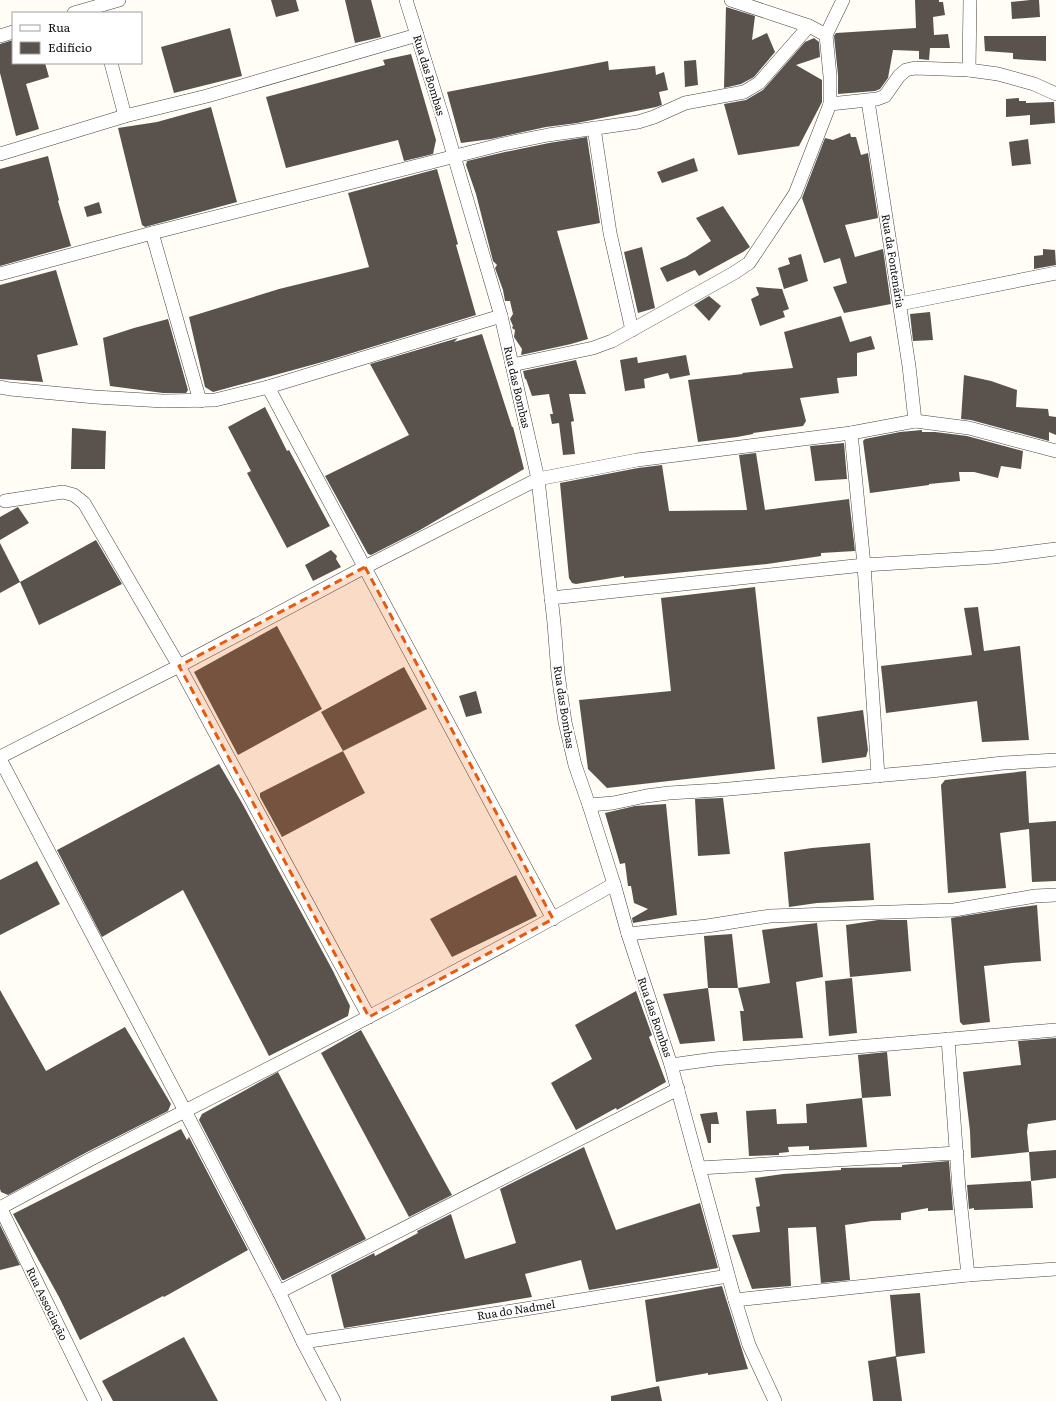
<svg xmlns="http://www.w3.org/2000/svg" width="1056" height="1401" font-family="Literata,serif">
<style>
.building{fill:#5a524d}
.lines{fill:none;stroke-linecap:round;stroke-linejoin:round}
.street-casing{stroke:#444;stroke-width:14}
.street{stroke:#fff;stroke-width:13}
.marked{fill:#e8590c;fill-opacity:0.2;stroke:#e8590c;stroke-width:3;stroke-dasharray:8 5;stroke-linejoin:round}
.labels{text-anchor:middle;stroke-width:4;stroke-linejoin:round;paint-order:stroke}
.street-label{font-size:11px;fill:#111;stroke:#fff}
</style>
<rect width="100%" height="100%" fill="#fffdf5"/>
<g class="building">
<path d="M271,0h25l3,11 -23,6z"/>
<path d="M345,0h26l10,37 -26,6z"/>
<path d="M915,0h24v2h4l2,13 -12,2 1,18 14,-1 2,14h-20l-1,12 -10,-1v-8l-26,-1 -5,28 -8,11 -5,2 -37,3v-19l-4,-39 2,-3 80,-5z"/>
<path d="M1030,0h9l1,17 -28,2 -1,-17z"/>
<path d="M726,7l29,9 -3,24 15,-7 8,19 -21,25 -13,7 -17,4z"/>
<path d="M230,28l12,48 -68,17 -13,-46z"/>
<path d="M984,36h62v25l-33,-2v-6l-28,-2z"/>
<path d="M814,38l5,4 1,15 -24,8 26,15v22l-23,44 -61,9 -14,-51 22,-4 17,-10 42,-48z"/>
<path d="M13,40v23h32l4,14 -23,7 13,45 -23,7 -16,-63v-29z"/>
<path d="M411,54l25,86 -3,14 -29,7 -6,-21 -112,28 -20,-71 119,-32 -2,-5z"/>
<path d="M696,60l2,25 -13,2 -1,-26z"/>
<path d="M608,61l1,9 46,-4 1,9 8,-3 4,18 -9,2 3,13 -6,2 -79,16 -31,4 -55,12 -30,4 -14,-51z"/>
<path d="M1019,98v3h7v2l28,-1 1,21 -25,2v-10l-24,2v-18z"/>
<path d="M211,107l26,95 -92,25 -3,-2 -11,-44 -13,-53 39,-6z"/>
<path d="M850,133l1,4h5l5,18 7,-2 10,65 -33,7 10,32 28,-8 8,55 -47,9 -11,-26 14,-4 -7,-25 -16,5 -22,-65 23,-60 8,2z"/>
<path d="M587,137l13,86 -43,8 31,108 -17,5 -50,11 1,-6 -8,-12 1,-7 -3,-2 1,-2 -3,-7 3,-5 -3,-13h-5l-2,-11 -8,-22 2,-3 -4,-4 -17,-67 -10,-29 1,-4 38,-9 44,-9z"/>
<path d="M1028,139l3,25 -19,2 -3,-24z"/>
<path d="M48,156l11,44 -1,1 13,45 -71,20v-97z"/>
<path d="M694,158l4,13 -36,12 -5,-11z"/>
<path d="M437,169l21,75 -2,1 20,70 -150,46 -102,28 -11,3 -8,-5 -16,-70 90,-28 90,-22 -21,-74z"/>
<path d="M99,202l3,11 -15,4 -3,-10z"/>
<path d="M723,206l27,41 -7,5 -44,24 -4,-6 -28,12 -7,-14 26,-11 25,-16 -15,-23z"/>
<path d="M642,247l13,61 -17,5 -14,-61z"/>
<path d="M1043,249l12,1 1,15 -22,4v-13l9,-1z"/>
<path d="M801,254l7,27 -24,8 -6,-21 12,-4 -2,-6z"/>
<path d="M56,270l22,75 -41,10 6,27 -43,-3v-94z"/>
<path d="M756,287l26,2 7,20 -6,2 2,6 -25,9 -9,-27 8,-4z"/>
<path d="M709,296l12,10 -12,15 -15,-16z"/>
<path d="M930,312l3,28 -20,1 -3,-27z"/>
<path d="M841,316l9,26 21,-6 4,13 -18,4v23l-20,2 2,15 -39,5 6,23 -3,5 -50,7v1l-16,3 -39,5 -10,-62 55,-6 -1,-1 51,-5 -9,-36z"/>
<path d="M168,319l20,71 -2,3h-23l-53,-7 -7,-48 31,-10z"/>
<path d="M482,334l30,93h1l11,42 -104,61 -49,25 -3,-1 -43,-78 84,-41 -39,-71 88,-26 -4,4z"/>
<path d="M686,355l4,20 -20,4 -2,-6 -24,6 1,9 -20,3 -5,-31 17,-3 1,6z"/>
<path d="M576,360l10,34h-17l5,27 -3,1 4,32 -12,1 -4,-32 -7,1 -2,-10h3l-4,-20 -17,2 -6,-17h-1l-2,-8z"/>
<path d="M964,375l27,6 26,9 -1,17 32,2 1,7 7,1v18l-7,-3v9l-78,-21 -10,-1z"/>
<path d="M265,407l22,44 2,-1 41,76 -43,22 -40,-75 4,-2 -23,-44z"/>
<path d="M72,428l34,3 -1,38h-34z"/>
<path d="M922,430v2h13l32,4 56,15 -2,18 -20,-3 -3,12 -24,-6h-15l1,9 -31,3v1l-59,8 -7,-52 2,-2 35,-7z"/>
<path d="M844,443l3,36 -32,2 -5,-35z"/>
<path d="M756,453l9,57 84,-11 6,52 -34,2v3l-54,8 -143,14v-2l-48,8 -4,-1 -3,-5 -9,-95 78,-15 24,-3 7,46 78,-1 -8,-55z"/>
<path d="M18,507l11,16 -29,17v-23z"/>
<path d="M96,540l26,44 -83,41 -19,-43z"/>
<path d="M0,543l20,39 -20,11z"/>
<path d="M331,550l6,6 -1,3 5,8 -28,14 -8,-16z"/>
<path d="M755,587l20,182 -168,19 -19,-19 -9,-69 92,-9 -10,-93z"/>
<path d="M978,607l6,44 36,-5 9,94 -47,2 -5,-41 -91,12 -5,-47 91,-11 -8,-47z"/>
<path d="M277,626l45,83 -84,46 -44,-83z"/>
<path d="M404,667l23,42 -84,42 -22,-39z"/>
<path d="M476,691l6,22 -16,4 -7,-21z"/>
<path d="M863,710l5,40 -2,7 -44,6 -5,-46z"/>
<path d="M343,751l22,42 -83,44 -22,-40v-4z"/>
<path d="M219,764l23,39 91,168 17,35 -2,10 -79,40 -86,-166 -81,47 -45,-87z"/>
<path d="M1026,771l3,52 27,-2v60l-24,1 -3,-53 -29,4 6,55 -58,5 -7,-108 4,-5z"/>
<path d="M723,798l7,56 -32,2 -3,-57z"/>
<path d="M666,804l11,111 -44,8 -1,-5 16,-9 -14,-6 -3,-17h-3l-3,-23 -5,1 -15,-51 30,-7z"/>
<path d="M870,843l4,57 -57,3 -28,4 -5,-55 28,-4z"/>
<path d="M37,861l23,43 -60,31v-55z"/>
<path d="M516,875l21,41 -85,41 -22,-38z"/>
<path d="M1037,905l4,56 -29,2 -28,3 6,56 -27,3 -3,-3 -9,-104 63,-10z"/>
<path d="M878,920h29l4,51 -61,6 -4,-52z"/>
<path d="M817,923l6,54 -27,5 7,56 -60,3 -3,-30h4l-6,-23 32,-5 -8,-53z"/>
<path d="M732,934l6,54h-30l-4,-52z"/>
<path d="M852,978l5,55 -28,3 -4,-55z"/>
<path d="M708,988l7,53 -35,3 -17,-50z"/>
<path d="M0,990l46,81 79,-44 46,77 -3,7 -81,41 -79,43 -7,-3 -1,-3z"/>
<path d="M636,991l16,44 -3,2 17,45 -49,28 -1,-2 -40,22 -25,-47 41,-24 -17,-34z"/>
<path d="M361,1030l91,165 -43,22 -88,-164z"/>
<path d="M1056,1038v82l-28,4 -1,8 2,20 -58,6 -1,-27 -7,-59 58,-7 -3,-24z"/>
<path d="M887,1052l4,44 -29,2 -4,-43z"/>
<path d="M278,1072l88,167 -82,41h-2l-83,-160 3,-6z"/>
<path d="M862,1098l5,49 -58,3v-4l-21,1 1,5 -10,1v2l-30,1 -3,-45 30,-2 1,15 30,-1 -1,-19z"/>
<path d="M717,1112l2,12h-8v19h-3l-8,-29z"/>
<path d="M181,1129l6,11 2,-3 59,113 -84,47 -1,-1 -83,44 -21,-43 -46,-83z"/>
<path d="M584,1147l32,83 84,-27 18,65 -129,22 -8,-30 -56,14 7,23 -188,31 -13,-53 43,-22 1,3 43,-23 -1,-2 34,-17 14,45 51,-16 -16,-54z"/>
<path d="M1056,1150v28l-25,3 -2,-29z"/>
<path d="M949,1161l4,49 -25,1v-3l-27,5v7l-29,1 -27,4 5,55 -29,3 -5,-56 -28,1 3,58 -39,3 -20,-54 28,-3 -4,-25 4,-1 -5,-28 28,-4 58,-4v-2l61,-1v-2l11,-1z"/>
<path d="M1031,1181l2,27 -59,2v-2l-5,1 -2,-24z"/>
<path d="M0,1225l20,40 -20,5z"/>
<path d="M722,1286l26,83 -40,6v-2l-52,9 -11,-82z"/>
<path d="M920,1293l5,60 -29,4 -6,-62z"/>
<path d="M184,1337l34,64h-105l-11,-20z"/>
<path d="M896,1356l6,45h-29l-5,-40z"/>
<path d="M659,1386l3,15h-51v-5z"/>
</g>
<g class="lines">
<defs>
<g id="street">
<path d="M406,0l36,115 59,201 37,163 16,144 4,51 7,48 10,43 14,40 25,79 14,50 43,131 64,235 14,45 26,56"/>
<path d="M74,13l45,-13"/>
<path d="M826,35l17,-35"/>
<path d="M0,36l13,-4"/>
<path d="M111,63l14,53"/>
<path d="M969,70l1,-70"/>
<path d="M868,101l41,265 6,55"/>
<path d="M830,104l47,-5 8,-3 14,-20 7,-6 9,-2 54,2 29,4 36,10 22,10"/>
<path d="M594,128l16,105 22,97"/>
<path d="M0,154l125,-38 82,-20 210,-61"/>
<path d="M152,233l48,168"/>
<path d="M0,274l152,-41 351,-89 45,-9 90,-13 16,-5 31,-14 59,-11 15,-9 50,-57"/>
<path d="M900,304l156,-31"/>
<path d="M512,365l81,-17 19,-7 122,-68 15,-10 46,-69 35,-90v-28l-4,-41 -17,-9 -78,-26"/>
<path d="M0,387l10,2 85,8 68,4 52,-1 53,-13 233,-71"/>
<path d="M268,387l285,532"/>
<path d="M851,433l13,132 14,211"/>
<path d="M5,501l58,-9 11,3 10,8 95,163 190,351"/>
<path d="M551,598l313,-33 130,-8 62,-8"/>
<path d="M0,757l179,-91 186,-99 173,-88 99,-19 214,-27 64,-12 54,7 87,23"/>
<path d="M0,759l185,352c144,-73 288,-147 429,-227"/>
<path d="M589,805l24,-2 33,-7 23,-3 49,-3 213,-19 72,-8 53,-3"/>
<path d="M628,934l79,-8 63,-10 184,-6 81,-14 21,-1"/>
<path d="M671,1065l43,-6 342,-29"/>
<path d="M699,1168l258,-15"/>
<path d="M0,1207l95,194"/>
<path d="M0,1208l91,-49 94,-48 94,181 24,50 31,59"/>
<path d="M968,1275l88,-6"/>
<path d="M279,1292l399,-203"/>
<path d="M735,1300l233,-25 -9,-86 -11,-150"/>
<path d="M303,1342l216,-32 209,-34"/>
</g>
</defs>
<use href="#street" class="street-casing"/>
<use href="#street" class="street"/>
</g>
<path class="marked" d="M365,567l188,352 -184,98 -190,-351z"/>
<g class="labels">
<g class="street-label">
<text transform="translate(429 75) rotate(73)" y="4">Rua das Bombas</text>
<text transform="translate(893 261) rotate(81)" y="4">Rua da Fontenária</text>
<text transform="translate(517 387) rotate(77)" y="4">Rua das Bombas</text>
<text transform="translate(564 707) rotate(81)" y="4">Rua das Bombas</text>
<text transform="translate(655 1017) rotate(71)" y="4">Rua das Bombas</text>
<text transform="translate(47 1304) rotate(64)" y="4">Rua Associação</text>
<text transform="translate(516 1310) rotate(-9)" y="4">Rua do Nadmel</text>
</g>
</g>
<rect x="12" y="12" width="130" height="52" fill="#ffffff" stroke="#a0a0a0"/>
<rect x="20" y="25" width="20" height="6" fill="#ffffff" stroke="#a0a0a0"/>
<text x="48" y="32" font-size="12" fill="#111111">Rua</text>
<rect x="20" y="42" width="20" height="12" fill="#5a524d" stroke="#a0a0a0"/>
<text x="48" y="52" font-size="12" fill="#111111">Edifício</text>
</svg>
